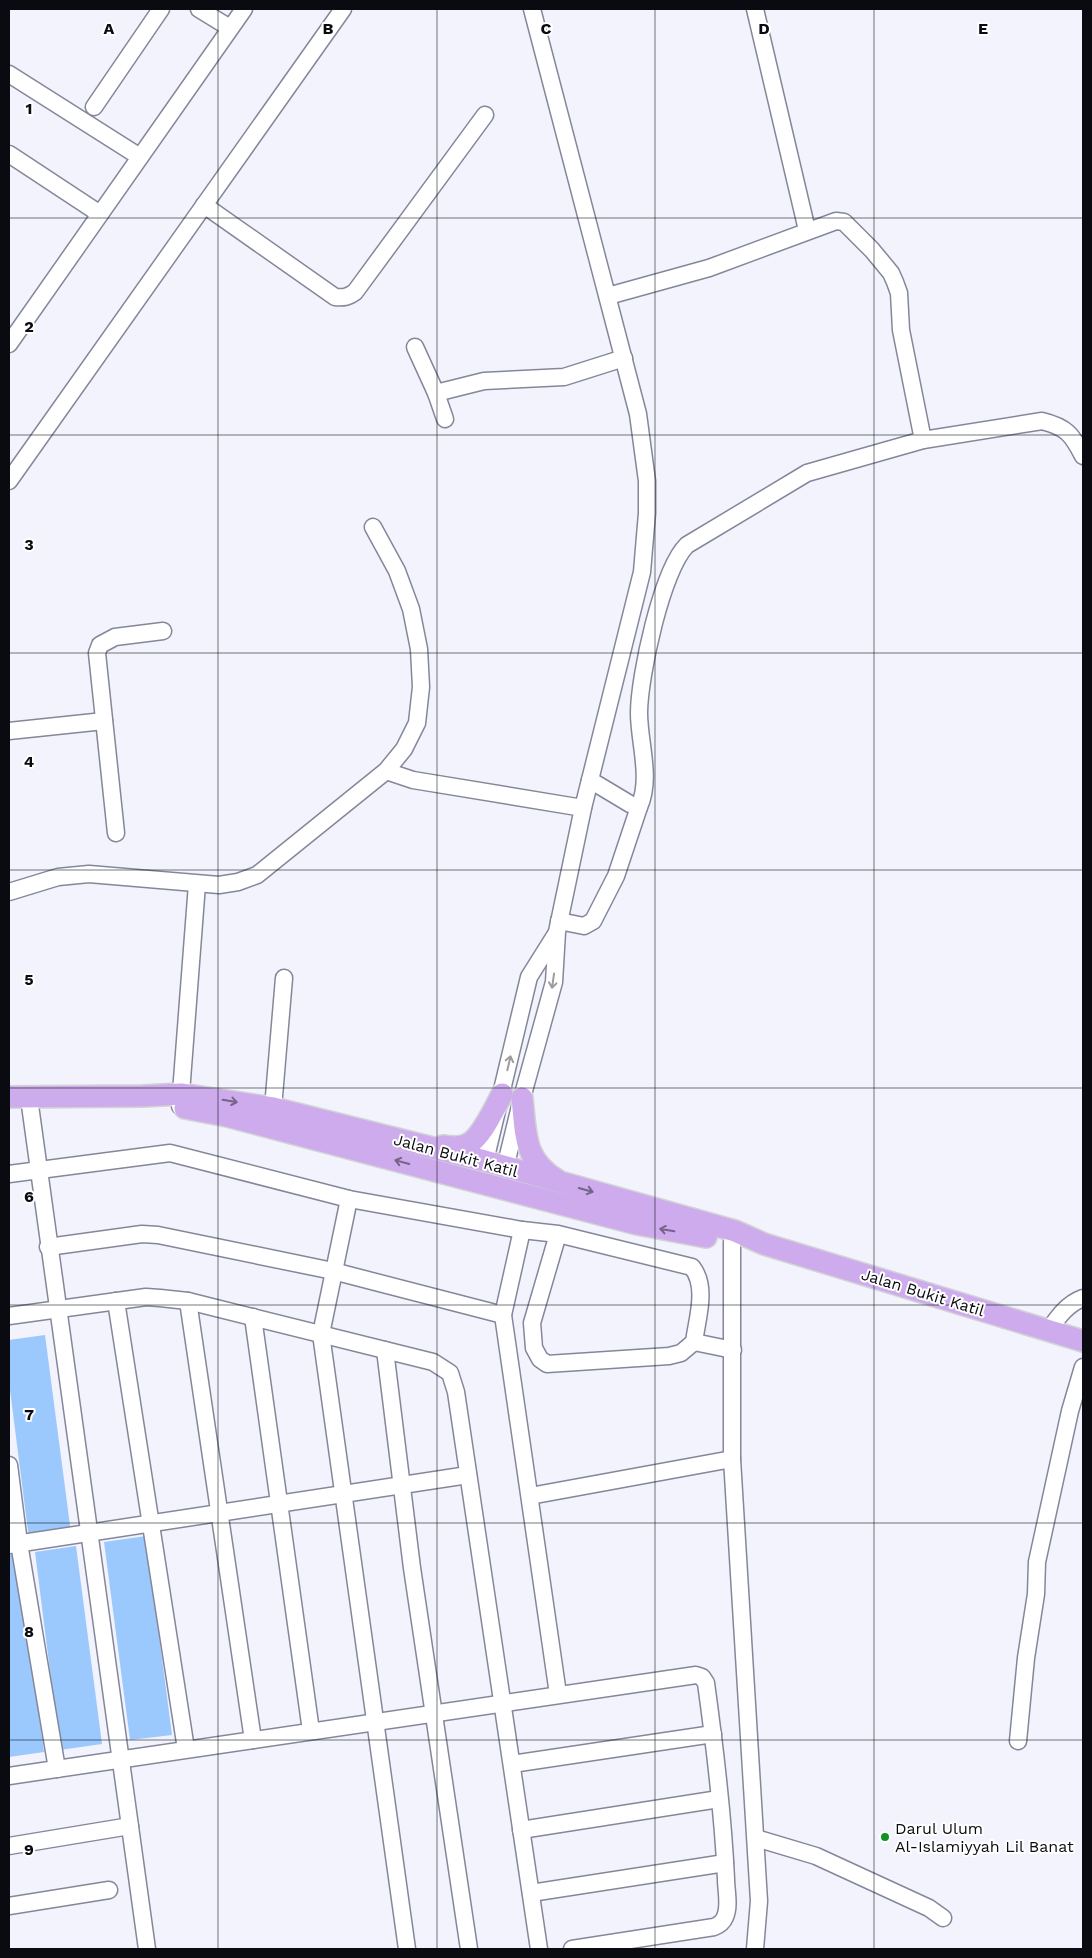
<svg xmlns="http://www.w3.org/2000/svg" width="1092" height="1958" font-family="'Work Sans',sans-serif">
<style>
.building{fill:#9bc9fd}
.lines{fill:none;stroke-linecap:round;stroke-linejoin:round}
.minor-casing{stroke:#84879a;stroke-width:19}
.major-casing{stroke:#d3d3d4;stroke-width:24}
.minor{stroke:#fff;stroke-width:16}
.major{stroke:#cdabec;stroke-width:21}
.oneway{stroke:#9d9da0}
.oneway2{stroke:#756389}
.grid{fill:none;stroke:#0a0b11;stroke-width:1;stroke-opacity:0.55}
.poi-dot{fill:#129222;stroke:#fff;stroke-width:2}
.labels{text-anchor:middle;stroke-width:4;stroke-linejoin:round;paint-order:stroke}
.street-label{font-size:16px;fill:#0a0b11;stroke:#fff}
.poi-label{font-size:16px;fill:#0a0b11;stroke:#fff;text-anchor:start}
.grid-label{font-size:16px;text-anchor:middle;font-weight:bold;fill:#0a0b11;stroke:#fff;stroke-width:4;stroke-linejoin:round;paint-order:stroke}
</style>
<rect width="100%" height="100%" fill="#f2f3fc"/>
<g class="building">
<path d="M45,1335l26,198 -42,6 -20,-157v-42z"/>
<path d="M146,1536l26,199 -42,5 -26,-198z"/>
<path d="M76,1546l26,198 -42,6 -25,-198z"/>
<path d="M18,1554l26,198 -35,5v-202z"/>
</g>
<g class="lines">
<defs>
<g id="minor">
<path d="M199,9l31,19"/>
<path d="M755,9l52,221"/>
<path d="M9,74l131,83"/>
<path d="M94,107l67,-98"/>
<path d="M9,154l91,60"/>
<path d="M204,205l131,92c9,1 13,0 20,-5l130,-177"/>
<path d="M608,296l101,-28 127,-47 8,1 28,28 19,23 4,9 4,11 2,37 22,110"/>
<path d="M9,344l235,-335"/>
<path d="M415,347l21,46 9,26"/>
<path d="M436,393l48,-12 80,-4 60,-19"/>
<path d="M9,481l334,-472"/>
<path d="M9,731l95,-10"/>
<path d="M386,771l27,9 170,28"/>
<path d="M590,780l40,24 9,3c13,-29 0,-64 0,-94 0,-36 23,-144 48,-168l120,-72 116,-33 119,-19c24,6 30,13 41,35"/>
<path d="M116,833l-19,-180 3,-8 15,-8 48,-6"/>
<path d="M9,892l49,-15 31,-3 130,11 19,-3 19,-7 129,-104 18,-22 13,-26 4,-36 -2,-38 -8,-40 -14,-38 -24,-44"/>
<path d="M559,921l25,5 9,-5 23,-45 23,-69"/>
<path d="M29,1098l118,851"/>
<path d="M180,1106l17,-222"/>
<path d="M273,1108l11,-130"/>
<path d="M485,1161l44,-184 27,-43"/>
<path d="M505,1168l17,-70 32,-116 3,-50 26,-124 59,-236 5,-59v-32l-9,-67 -106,-405"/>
<path d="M9,1174l161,-21 179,46 173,31 36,4 134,33c16,20 5,52 2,75l-13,11 -12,3 -122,8 -7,-5 -6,-11 -2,-25 26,-89"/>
<path d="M349,1199l-28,135 86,615"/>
<path d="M522,1230l-19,85 55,379"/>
<path d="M735,1231l-3,11v217l27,442 -4,48"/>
<path d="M48,1247l94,-13 16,1 175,36 170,44"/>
<path d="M116,1301l70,448"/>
<path d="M188,1301l65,439"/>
<path d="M9,1316l137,-19 14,1 28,3 245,61 17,11 6,19 83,557"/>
<path d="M253,1317l58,414"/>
<path d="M1049,1330c9,-13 18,-26 34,-32"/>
<path d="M694,1342l39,8"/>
<path d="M385,1350l27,218 57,381"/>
<path d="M9,1465l10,78 38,226"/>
<path d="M530,1496l202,-37"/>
<path d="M9,1545l459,-70"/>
<path d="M1018,1741l8,-83 10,-64 1,-32 33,-151 13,-44"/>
<path d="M512,1764l201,-30"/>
<path d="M9,1776l687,-101 6,2 4,6c9,65 17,131 20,196 0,11 4,27 -1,38 -2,5 -6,8 -11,10l-142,22"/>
<path d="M521,1830l198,-31"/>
<path d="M756,1838l60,18 113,52 14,10"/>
<path d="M9,1846l121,-20"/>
<path d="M531,1893l194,-30"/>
<path d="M9,1906l100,-16"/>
</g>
<g id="major">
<path d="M9,1097l134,-1 38,-2 92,14 212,53 250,70 29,13 319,97"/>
<path d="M522,1098c4,36 1,61 35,82"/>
<path d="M185,1108l42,8 410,108 69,13"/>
<path d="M443,1146c7,1 16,2 23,-1 14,-5 29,-37 36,-51"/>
</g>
</defs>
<use href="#minor" class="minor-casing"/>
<use href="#major" class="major-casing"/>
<use href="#minor" class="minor"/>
<use href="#major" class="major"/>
</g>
<defs><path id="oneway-shaft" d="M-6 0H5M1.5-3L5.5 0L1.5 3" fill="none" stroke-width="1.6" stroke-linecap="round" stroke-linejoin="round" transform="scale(1.25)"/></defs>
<g class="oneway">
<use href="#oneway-shaft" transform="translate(553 981) rotate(98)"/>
<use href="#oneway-shaft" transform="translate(509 1063) rotate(-77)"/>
</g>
<g class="oneway2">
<use href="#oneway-shaft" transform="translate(230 1101) rotate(9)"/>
<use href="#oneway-shaft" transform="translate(402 1162) rotate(-165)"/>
<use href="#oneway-shaft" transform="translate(586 1190) rotate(16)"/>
<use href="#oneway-shaft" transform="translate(667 1230) rotate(-170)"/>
</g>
<path class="grid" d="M218,9v1940M437,9v1940M655,9v1940M874,9v1940M9,218h1074M9,435h1074M9,653h1074M9,870h1074M9,1088h1074M9,1305h1074M9,1523h1074M9,1740h1074"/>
<circle class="poi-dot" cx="885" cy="1837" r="5"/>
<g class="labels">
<g class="street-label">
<text transform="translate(456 1155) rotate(15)" y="6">Jalan Bukit Katil</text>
<text transform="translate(923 1292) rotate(17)" y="6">Jalan Bukit Katil</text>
</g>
<g class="poi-label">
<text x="895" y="1834">Darul Ulum<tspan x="895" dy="18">Al-Islamiyyah Lil Banat</tspan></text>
</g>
</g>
<g class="grid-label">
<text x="109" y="34">A</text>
<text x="328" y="34">B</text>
<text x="546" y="34">C</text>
<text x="764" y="34">D</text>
<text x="983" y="34">E</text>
<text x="29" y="114">1</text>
<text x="29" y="332">2</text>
<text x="29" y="550">3</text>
<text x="29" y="767">4</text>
<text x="29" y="985">5</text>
<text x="29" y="1202">6</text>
<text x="29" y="1420">7</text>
<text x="29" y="1637">8</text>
<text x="29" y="1855">9</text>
</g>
<rect width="1092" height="1958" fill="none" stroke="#0a0b11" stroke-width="20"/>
</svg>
